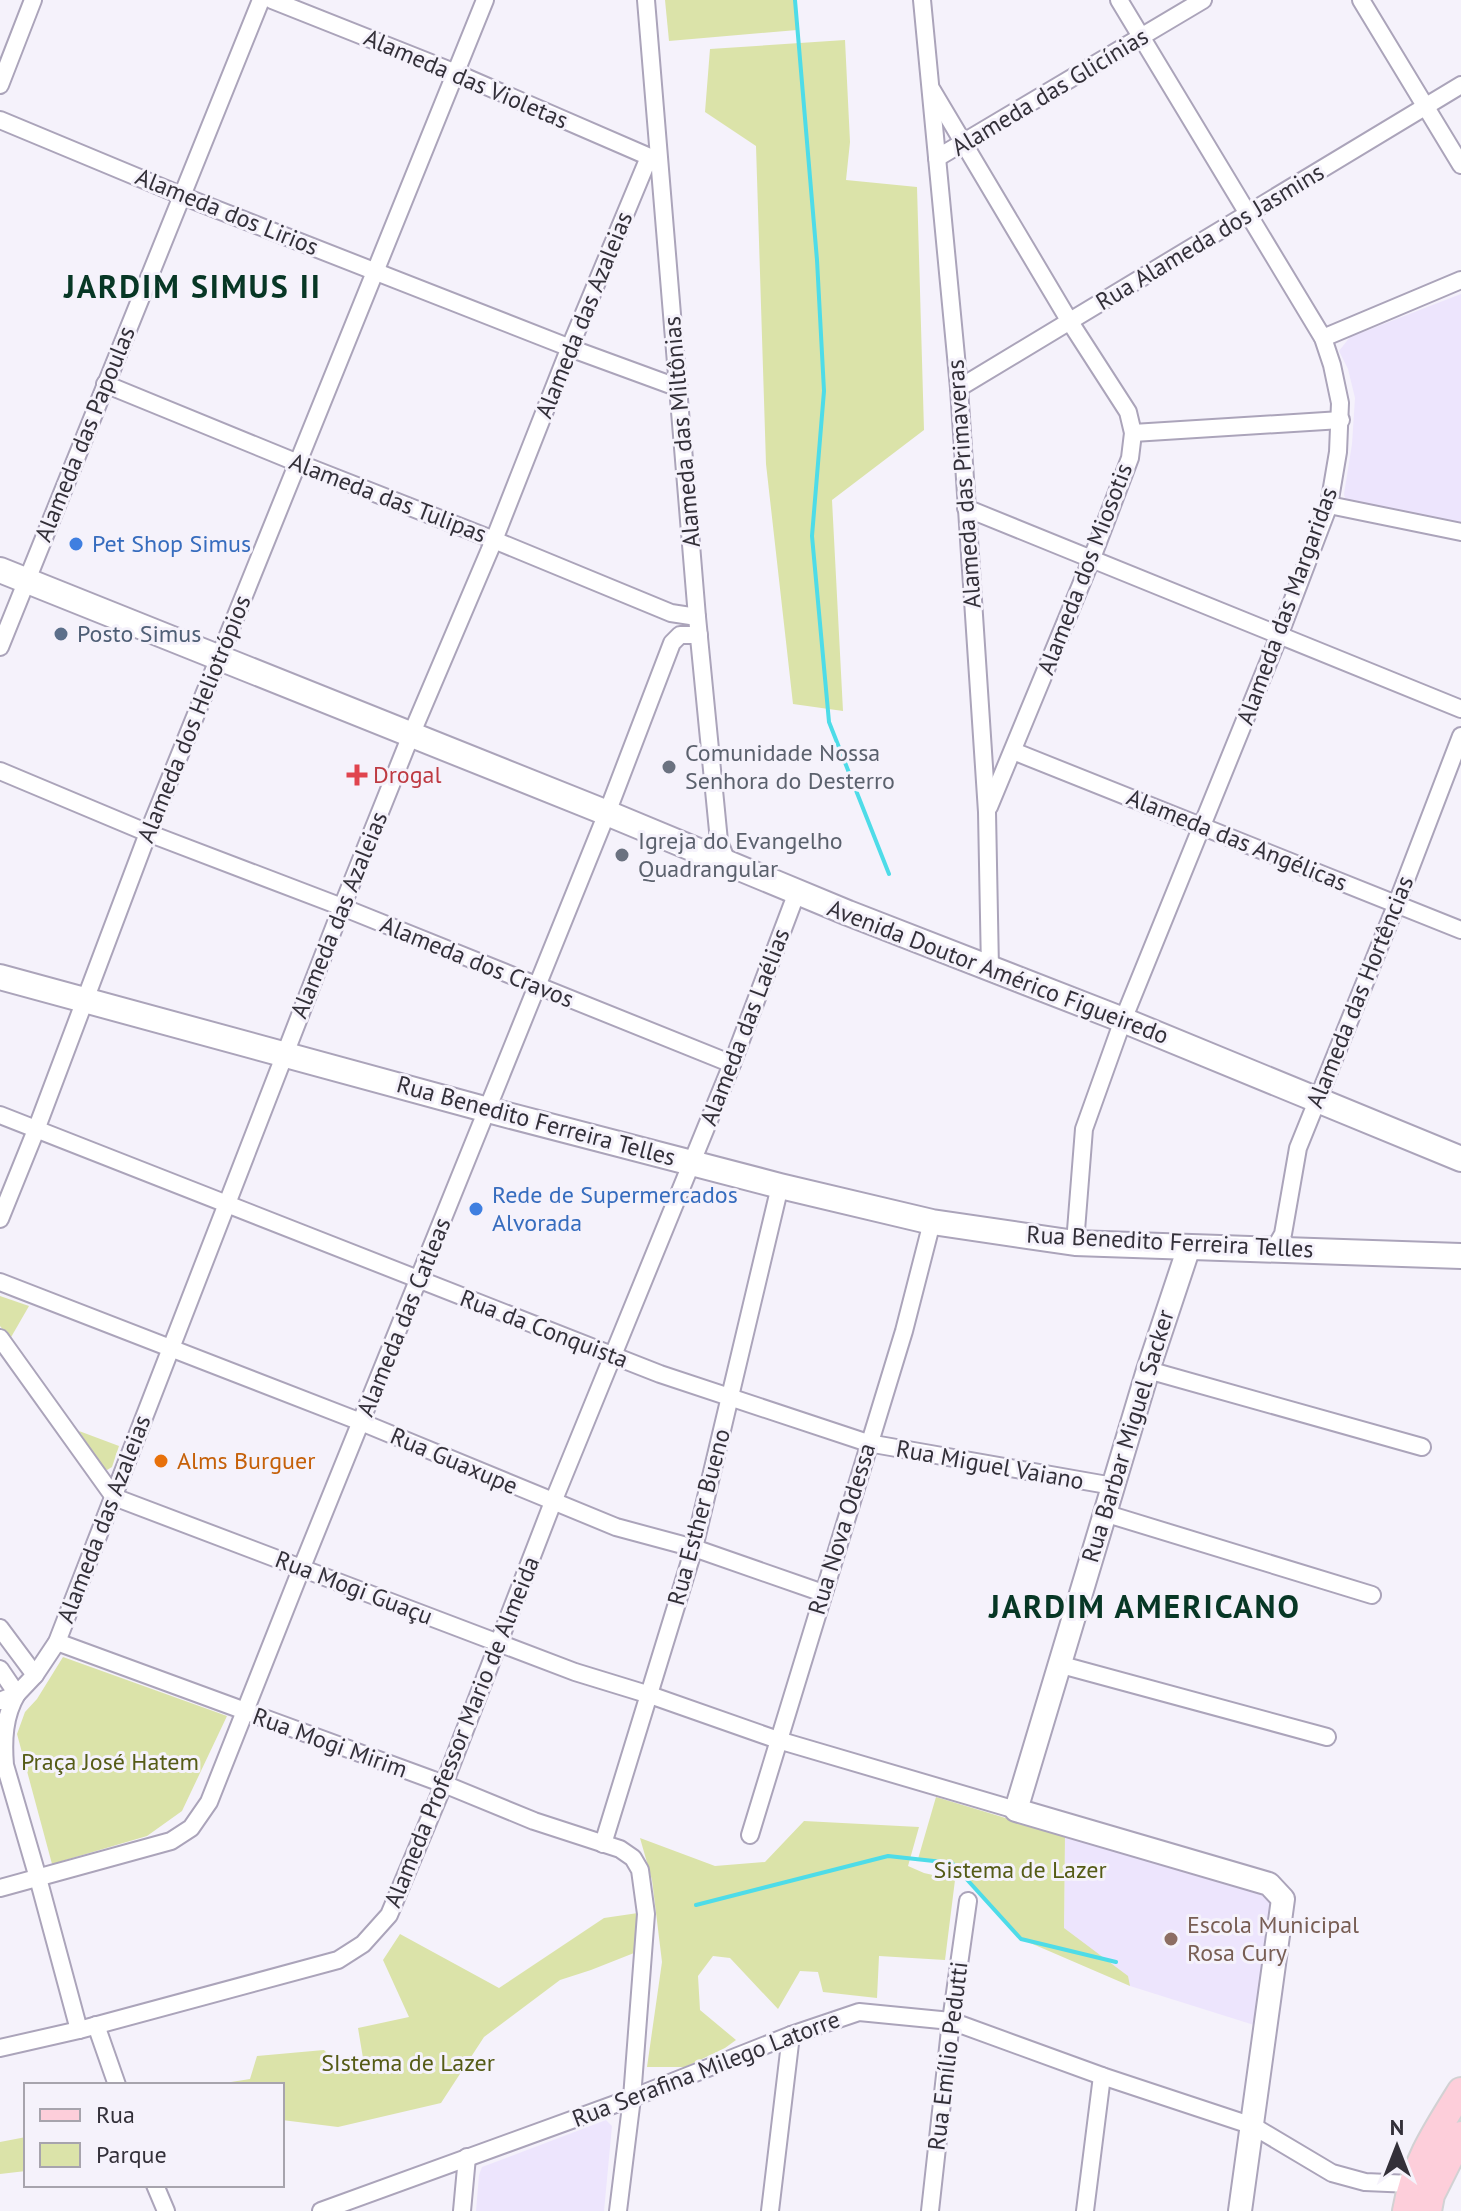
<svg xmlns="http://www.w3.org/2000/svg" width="1461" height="2211" font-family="'PT Sans',sans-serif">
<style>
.built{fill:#ede5fd}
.green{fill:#dbe3a9}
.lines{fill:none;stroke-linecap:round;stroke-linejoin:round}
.stream{stroke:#4edce8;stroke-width:4}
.minor-casing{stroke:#aba4ba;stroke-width:20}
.tertiary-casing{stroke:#aba4ba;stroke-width:26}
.secondary-casing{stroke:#aba4ba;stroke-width:28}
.primary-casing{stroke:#d2d1d3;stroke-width:30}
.minor{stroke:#fff;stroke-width:16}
.tertiary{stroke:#fff;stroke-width:22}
.secondary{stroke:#fff;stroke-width:24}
.primary{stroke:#fdceda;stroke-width:26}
.shop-dot{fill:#3f7fe0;stroke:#f5f2fb;stroke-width:3}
.service-dot{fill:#5c6f8a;stroke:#f5f2fb;stroke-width:3}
.worship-dot{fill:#6b7280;stroke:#f5f2fb;stroke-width:3}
.health-dot{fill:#e0444e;stroke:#f5f2fb;stroke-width:3}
.food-dot{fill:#e8710a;stroke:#f5f2fb;stroke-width:3}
.education-dot{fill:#8d6e63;stroke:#f5f2fb;stroke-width:3}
.labels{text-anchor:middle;stroke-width:6;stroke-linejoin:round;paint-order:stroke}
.street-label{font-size:24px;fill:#333039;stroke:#f5f2fb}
.shop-label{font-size:24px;fill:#366cbe;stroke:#f5f2fb;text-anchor:start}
.service-label{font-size:24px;fill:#4e5e75;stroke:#f5f2fb;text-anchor:start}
.worship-label{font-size:24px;fill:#5b616d;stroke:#f5f2fb;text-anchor:start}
.health-label{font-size:24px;fill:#be3a42;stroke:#f5f2fb;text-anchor:start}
.food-label{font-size:24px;fill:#c56008;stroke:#f5f2fb;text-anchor:start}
.park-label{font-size:24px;fill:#555b16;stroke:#f5f2fb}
.education-label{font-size:24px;fill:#785e54;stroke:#f5f2fb;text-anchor:start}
.district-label{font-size:32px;font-weight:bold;letter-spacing:2px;fill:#073725;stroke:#f5f2fb}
</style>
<rect width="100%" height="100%" fill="#f5f2fb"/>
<g class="built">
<path d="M1461,294v229l-116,-24 -1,-5 8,-50 3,-46 -7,-29 -9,-18 11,-14z"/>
<path d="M1065,1836l200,58 7,11 -18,120 -124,-39 -66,-58z"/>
<path d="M606,2120l6,6 -8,85h-128l3,-36 3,-8z"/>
</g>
<g class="green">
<path d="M665,0h130l2,30 -128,11z"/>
<path d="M845,40l5,102 -4,38 71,7 7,243 -92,70 11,211 -50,-7 -27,-240 -10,-318 -51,-34 5,-63z"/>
<path d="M0,1296l29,10 -19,33 -10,-13z"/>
<path d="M79,1431l40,15 -7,21 -5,3 -4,-3z"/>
<path d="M63,1657l164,59 -45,95 -35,25 -95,28 -35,-130 8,-22 12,-13z"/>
<path d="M936,1797l129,39 -1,92 64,48 2,10 -109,-47 -68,-76 -35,-4z"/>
<path d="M804,1821l115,6 -11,39 16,7 31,7 -10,80 -66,-4 -2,42 -54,-6 -5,-20 -18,-1 -22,38 -48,-51 -17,-2 -15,20 2,34 36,30 -11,8 -40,19h-38l15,-105 -10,-82 -12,-42 75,28 50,-4z"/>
<path d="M638,1913l-4,40 -43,17 -31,10 -76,57 -43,66 -103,24 -56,-7v-35h-70l38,-6 7,-23 67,-6 15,16 24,-8 -5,-30 51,-11 -26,-57 17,-26 99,54 105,-70z"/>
<path d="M26,2137v34l-26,3v-32z"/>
</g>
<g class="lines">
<g class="stream">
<path d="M795,0l22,260 7,131 -12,145 17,186 60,152"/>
<path d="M696,1905l192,-49 64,7 69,76 95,23"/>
</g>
<defs>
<g id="minor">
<path d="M272,0l184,73 203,88"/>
<path d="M646,0l51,617 22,224 8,21"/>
<path d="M922,0l37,388 28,424 3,157"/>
<path d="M1361,0l100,165"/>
<path d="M0,85l33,-85"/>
<path d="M932,90l138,232 58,90 5,21 -3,25 -38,100 -103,249"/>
<path d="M0,120l190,79 388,152 101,37"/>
<path d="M937,158l266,-158"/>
<path d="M1323,338l138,-58"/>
<path d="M105,384l193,79 196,77 177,73 26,4"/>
<path d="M959,388l502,-303"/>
<path d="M1133,433l208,-13"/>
<path d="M1329,505l132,27"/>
<path d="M966,508l495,201"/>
<path d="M0,647l261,-647"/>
<path d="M1013,751l448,179"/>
<path d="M0,771l148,62 194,74 390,157"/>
<path d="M0,1115l660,259 208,69 245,43"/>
<path d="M0,1219l36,-89 112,-297 337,-833"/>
<path d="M1075,1243l9,-114 39,-109 156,-384 50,-131 9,-53 2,-49 -8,-38 -9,-27 -204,-338"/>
<path d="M1271,1249l5,-3 7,-12 15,-86 99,-245 64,-167"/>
<path d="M0,1282l361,140 255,105 78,21 129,45"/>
<path d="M0,1338l114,159 461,175 75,23 128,45 238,70"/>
<path d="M1148,1370l274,77"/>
<path d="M1104,1513l268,82"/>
<path d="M0,1628l35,47"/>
<path d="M57,1642l387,142 90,37 86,28 13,9 7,12 6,44 -14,184 -14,113"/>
<path d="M1058,1664l269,73"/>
<path d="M0,1669l17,25c-13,22 -14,46 -12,71l33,113 41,152"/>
<path d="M0,1701l17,-7 18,-19 22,-33 285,-735 69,-172 83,-195 76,-193 79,-190"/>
<path d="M750,1835l154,-504 28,-109"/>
<path d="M603,1844l91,-296 86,-362"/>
<path d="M0,1888l171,-47 20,-13 18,-26 93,-235 305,-754 65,-170 8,-8h19"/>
<path d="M96,2025l21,60"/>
<path d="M0,2048l79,-18 259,-70 25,-16 26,-29 55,-131 109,-282 179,-438 65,-172"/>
<path d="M155,2185l11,26"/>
<path d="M321,2211l311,-113 159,-63 68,-23 92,9 151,55 151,50 79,47 33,9 46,2"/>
<path d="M462,2211l5,-54"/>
<path d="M770,2211l21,-176"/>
<path d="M930,2211l21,-190 17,-120"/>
<path d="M1085,2211l17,-135"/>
</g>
<path id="tertiary" d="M1189,1247l-41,123 -132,440 253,74 14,15 -43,312"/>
<g id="secondary">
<path d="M0,570l607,243 241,100 275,107 338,139"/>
<path d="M0,977l488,133 292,76 152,36 143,21 386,13"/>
</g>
<g id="primary">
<path d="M1406,2211c8,-47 30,-80 55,-120"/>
<path d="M1428,2211l3,-16 30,-60"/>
</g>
</defs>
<use href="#minor" class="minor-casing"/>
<use href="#tertiary" class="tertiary-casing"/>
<use href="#secondary" class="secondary-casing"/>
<use href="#primary" class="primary-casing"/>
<use href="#minor" class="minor"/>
<use href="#tertiary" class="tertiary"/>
<use href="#secondary" class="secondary"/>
<use href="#primary" class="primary"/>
</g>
<g class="shop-dot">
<circle cx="76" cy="544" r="8"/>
<circle cx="476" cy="1209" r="8"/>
</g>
<circle class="service-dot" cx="61" cy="634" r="8"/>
<g class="worship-dot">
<circle cx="669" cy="767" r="8"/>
<circle cx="622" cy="855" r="8"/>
</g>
<path class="health-dot" d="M353 763h8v8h8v8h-8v8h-8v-8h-8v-8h8z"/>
<circle class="food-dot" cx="161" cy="1461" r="8"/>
<circle class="education-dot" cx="1171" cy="1939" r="8"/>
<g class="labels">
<g class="street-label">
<text transform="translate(466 79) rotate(23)" y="8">Alameda das Violetas</text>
<text transform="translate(1050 92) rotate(-31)" y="8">Alameda das Glicínias</text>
<text transform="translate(227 212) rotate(22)" y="8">Alameda dos Lirios</text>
<text transform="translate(1210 237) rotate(-31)" y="8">Rua Alameda dos Jasmins</text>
<text transform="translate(584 315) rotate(-68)" y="8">Alameda das Azaleias</text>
<text transform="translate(682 432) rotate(-95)" y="8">Alameda das Miltônias</text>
<text transform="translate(85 434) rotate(-68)" y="8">Alameda das Papoulas</text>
<text transform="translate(964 484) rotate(-94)" y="8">Alameda das Primaveras</text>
<text transform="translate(388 498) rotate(21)" y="8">Alameda das Tulipas</text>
<text transform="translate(1085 569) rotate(-69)" y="8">Alameda dos Miosotis</text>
<text transform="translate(1287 606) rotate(-70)" y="8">Alameda das Margaridas</text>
<text transform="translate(194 719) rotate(-68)" y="8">Alameda dos Heliotrópios</text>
<text transform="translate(1237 840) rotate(22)" y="8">Alameda das Angélicas</text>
<text transform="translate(339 915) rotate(-68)" y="8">Alameda das Azaleias</text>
<text transform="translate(477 962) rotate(22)" y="8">Alameda dos Cravos</text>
<text transform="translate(998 972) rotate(21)" y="8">Avenida Doutor Américo Figueiredo</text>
<text transform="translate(1360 992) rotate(-68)" y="8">Alameda das Hortências</text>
<text transform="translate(745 1027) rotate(-69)" y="8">Alameda das Laélias</text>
<text transform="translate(536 1121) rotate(15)" y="8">Rua Benedito Ferreira Telles</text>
<text transform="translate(1170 1242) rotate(3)" y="8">Rua Benedito Ferreira Telles</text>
<text transform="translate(404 1317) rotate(-68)" y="8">Alameda das Catleas</text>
<text transform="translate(544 1329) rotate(21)" y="8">Rua da Conquista</text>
<text transform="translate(1128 1436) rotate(-73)" y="8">Rua Barbar Miguel Sacker</text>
<text transform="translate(454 1461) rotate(23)" y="8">Rua Guaxupe</text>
<text transform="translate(990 1465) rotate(10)" y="8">Rua Miguel Vaiano</text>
<text transform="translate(699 1517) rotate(-75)" y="8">Rua Esther Bueno</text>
<text transform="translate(104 1519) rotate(-69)" y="8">Alameda das Azaleias</text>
<text transform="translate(842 1529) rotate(-73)" y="8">Rua Nova Odessa</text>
<text transform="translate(354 1588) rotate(21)" y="8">Rua Mogi Guaçu</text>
<text transform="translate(462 1732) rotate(-68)" y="8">Alameda Professor Mario de Almeida</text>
<text transform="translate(330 1743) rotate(20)" y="8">Rua Mogi Mirim</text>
<text transform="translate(948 2056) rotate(-83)" y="8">Rua Emílio Pedutti</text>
<text transform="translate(706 2069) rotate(-21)" y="8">Rua Serafina Milego Latorre</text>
</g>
<g class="shop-label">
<text x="92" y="552">Pet Shop Simus</text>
<text x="492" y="1203">Rede de Supermercados<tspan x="492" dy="28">Alvorada</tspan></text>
</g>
<g class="service-label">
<text x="77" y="642">Posto Simus</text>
</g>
<g class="worship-label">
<text x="685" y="761">Comunidade Nossa<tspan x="685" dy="28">Senhora do Desterro</tspan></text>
<text x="638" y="849">Igreja do Evangelho<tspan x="638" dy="28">Quadrangular</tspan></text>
</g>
<g class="health-label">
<text x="373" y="783">Drogal</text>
</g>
<g class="food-label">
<text x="177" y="1469">Alms Burguer</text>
</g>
<g class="park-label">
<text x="110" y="1770">Praça José Hatem</text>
<text x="1020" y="1878">Sistema de Lazer</text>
<text x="408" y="2071">SIstema de Lazer</text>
</g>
<g class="education-label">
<text x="1187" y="1933">Escola Municipal<tspan x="1187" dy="28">Rosa Cury</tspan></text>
</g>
<g class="district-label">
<text x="193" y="298">JARDIM SIMUS II</text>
<text x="1145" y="1618">JARDIM AMERICANO</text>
</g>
</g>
<rect x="24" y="2083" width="260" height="104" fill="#f5f2fb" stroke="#a7a4ad" stroke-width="2"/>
<rect x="40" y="2109" width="40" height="12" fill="#fdceda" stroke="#a7a4ad" stroke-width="2"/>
<text x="96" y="2123" font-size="24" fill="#333039">Rua</text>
<rect x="40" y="2143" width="40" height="24" fill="#dbe3a9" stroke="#a7a4ad" stroke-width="2"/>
<text x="96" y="2163" font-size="24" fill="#333039">Parque</text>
<g transform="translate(1397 2147)" stroke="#f5f2fb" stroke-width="6" paint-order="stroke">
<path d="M0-6L14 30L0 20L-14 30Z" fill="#333039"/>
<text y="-12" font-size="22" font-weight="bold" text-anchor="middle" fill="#333039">N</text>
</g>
</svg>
